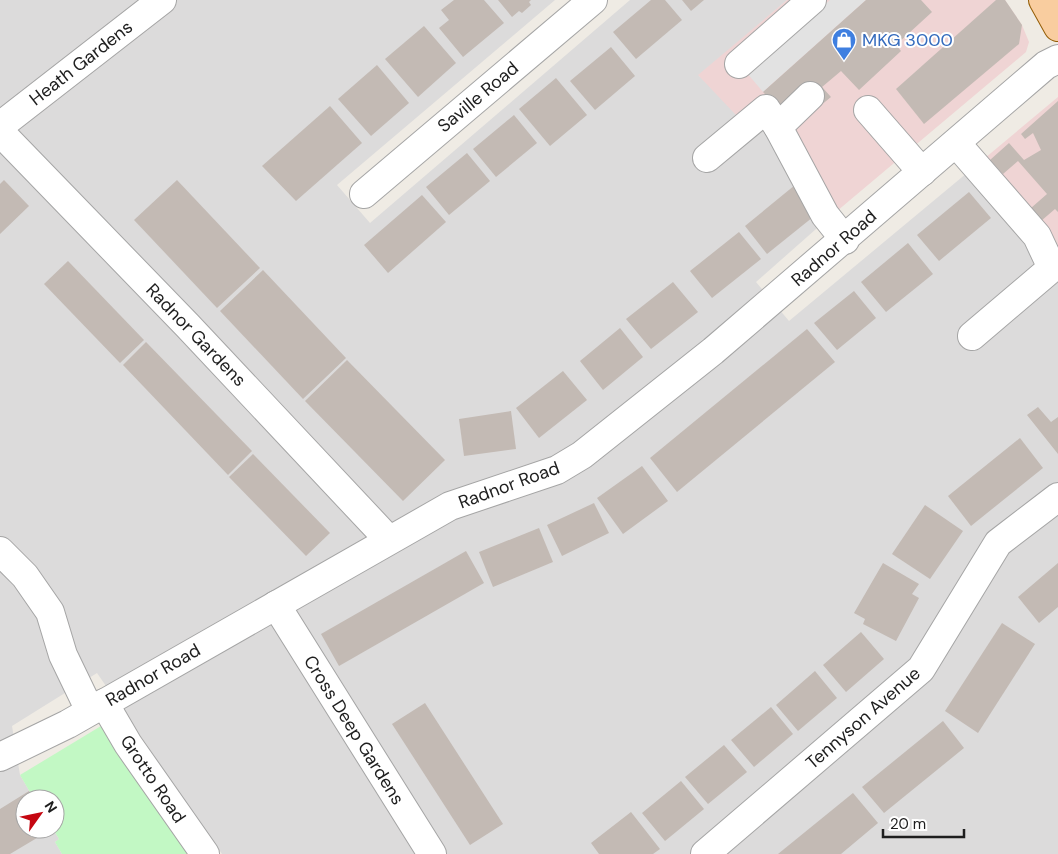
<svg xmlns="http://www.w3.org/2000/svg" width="1058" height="854" font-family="'DM Sans',sans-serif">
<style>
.residential{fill:#dcdbdb}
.commercial{fill:#efd4d4}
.park{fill:#c2f8c4}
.parking{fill:#e2e2e2}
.building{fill:#c3bab4}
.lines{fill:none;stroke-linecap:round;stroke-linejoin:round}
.minor-casing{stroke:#a5a5a5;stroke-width:30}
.major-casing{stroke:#935c05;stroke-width:30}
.minor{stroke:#fff;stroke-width:28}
.major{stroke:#f9cd9f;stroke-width:28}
.labels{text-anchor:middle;stroke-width:4;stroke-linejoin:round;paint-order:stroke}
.shop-label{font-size:18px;fill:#366cbe;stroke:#fff;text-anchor:start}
.street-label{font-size:18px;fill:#1e1e1e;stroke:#fff}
</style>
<rect width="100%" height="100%" fill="#efebe4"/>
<path class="residential" d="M0,0h555l-218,185 33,38 260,-223h157l-88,76 68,45 57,101 -68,60 33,39 196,-163 73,98v598h-836l-125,-181 -85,53 8,49 14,24h-9v30h28l6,10 -4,3 7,12h-62z"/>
<g class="commercial">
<path d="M787,0h218l17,25 7,17 -3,10 -202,170 -57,-100 -14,11 -55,-58z"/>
<path d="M1058,97v159l-73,-98z"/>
</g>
<path class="park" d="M101,726l92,128h-131l-7,-12 4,-3 -6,-10h2v-30h-21l-14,-24z"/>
<path class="parking" d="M830,0h36l-103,92 -16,-19z"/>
<g class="building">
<path d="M454,0h30l20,23 -41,34 -24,-29 10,-8 -8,-10z"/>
<path d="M498,0h33l-2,2 2,3 -9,8 -3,-2 -7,6z"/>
<path d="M651,0h14l17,20 -46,39 -23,-27z"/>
<path d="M682,0h22l-13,11z"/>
<path d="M866,0h55l11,12 -36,33 5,6 -42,39 -18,-19 -19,16 9,10 -11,9 -12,-14 -24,22 -21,-22z"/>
<path d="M996,0h9l17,25 -3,19 -95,80 -28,-35z"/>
<path d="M424,26l32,37 -38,34 -33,-38z"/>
<path d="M611,47l24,29 -40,34 -25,-29z"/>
<path d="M377,65l32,38 -38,33 -33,-37z"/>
<path d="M556,78l31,37 -37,31 -31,-37z"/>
<path d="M1058,101v111l-3,-3 -14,12 -10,-13 16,-14 -29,-33 -15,13 -13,-14 19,-17 15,17 17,-10 -8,-17 -8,6 -4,-5z"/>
<path d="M330,106l32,37 -66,58 -34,-35z"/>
<path d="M514,115l23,28 -41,34 -23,-28z"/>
<path d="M467,153l23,28 -41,34 -23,-28z"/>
<path d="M4,180l25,26 -29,28v-50z"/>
<path d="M177,180l83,88 -43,40 -83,-88z"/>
<path d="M795,185l23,28 -51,41 -22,-28z"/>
<path d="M969,192l22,26 -52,43 -22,-26z"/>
<path d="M422,195l24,27 -58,51 -24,-28z"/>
<path d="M739,232l22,27 -49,39 -22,-27z"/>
<path d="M908,243l25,31 -47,38 -25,-30z"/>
<path d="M68,261l76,79 -24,23 -76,-79z"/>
<path d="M263,270l83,88 -43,41 -83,-88z"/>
<path d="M673,282l25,30 -47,37 -25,-30z"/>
<path d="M854,291l22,27 -39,32 -23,-27z"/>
<path d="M620,328l23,29 -40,33 -23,-29z"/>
<path d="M807,329l28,33 -158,130 -27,-34z"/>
<path d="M146,342l106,109 -24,24 -105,-110z"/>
<path d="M347,360l98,100 -42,41 -98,-100z"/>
<path d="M563,371l24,29 -48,38 -23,-30z"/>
<path d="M1038,407l13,15 7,-5v37l-31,-39z"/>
<path d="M511,411l5,38 -52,7 -5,-37z"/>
<path d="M1020,438l23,30 -72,58 -23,-30z"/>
<path d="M253,454l77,79 -24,23 -77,-79z"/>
<path d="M642,466l26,35 -45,33 -26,-36z"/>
<path d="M594,503l15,30 -47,23 -15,-31z"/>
<path d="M925,505l38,26 -33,48 -38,-25z"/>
<path d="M539,528l14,34 -60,25 -14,-35z"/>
<path d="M466,551l18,32 -145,83 -18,-32z"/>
<path d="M883,563l36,21 -7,10 7,4 -23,43 -33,-17 2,-5 -11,-6z"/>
<path d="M1058,563v44l-19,16 -21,-26z"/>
<path d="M1002,623l33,21 -57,89 -33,-22z"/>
<path d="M861,632l23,27 -38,33 -23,-27z"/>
<path d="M815,671l22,27 -39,33 -22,-26z"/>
<path d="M425,703l78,121 -33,21 -78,-121z"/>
<path d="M771,707l22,27 -39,33 -23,-27z"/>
<path d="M943,721l21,27 -80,65 -22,-26z"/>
<path d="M724,745l23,27 -39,32 -23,-27z"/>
<path d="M681,781l23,28 -39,32 -23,-28z"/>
<path d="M29,791l4,8h-8v30h27l-42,25h-10v-45z"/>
<path d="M853,793l25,30 -37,31h-63z"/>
<path d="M631,812l29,37 -7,5h-54l-8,-11z"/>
</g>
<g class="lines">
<defs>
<g id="minor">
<path d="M739,64l73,-64"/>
<path d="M810,96l-32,31 47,88 20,25"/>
<path d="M868,110l54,62"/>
<path d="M0,126l162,-126"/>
<path d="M0,132l187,193 202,215"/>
<path d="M956,143l81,93 15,32 -80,68"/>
<path d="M707,158l59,-49 12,18"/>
<path d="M364,194l229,-194"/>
<path d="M0,551l25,25 25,36 13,43 27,56"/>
<path d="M276,605l156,249"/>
<path d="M104,703l24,41 77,110"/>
<path d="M0,757l68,-33 382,-218 107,-36 25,-15 131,-104 333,-286 12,-6"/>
<path d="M705,854l216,-185 77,-126 60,-46"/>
</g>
<path id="major" d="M1043,0l15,27"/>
</defs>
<use href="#minor" class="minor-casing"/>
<use href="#major" class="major-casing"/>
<use href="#minor" class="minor"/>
<use href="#major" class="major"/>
</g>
<defs>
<symbol id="shop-pin" viewBox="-11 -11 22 30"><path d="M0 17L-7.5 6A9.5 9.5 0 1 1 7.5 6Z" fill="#3f7fe0" stroke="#fff"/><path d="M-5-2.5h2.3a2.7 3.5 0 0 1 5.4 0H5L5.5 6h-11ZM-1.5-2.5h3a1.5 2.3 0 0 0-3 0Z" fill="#fff"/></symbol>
</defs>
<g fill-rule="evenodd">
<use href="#shop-pin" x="830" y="26" width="28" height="38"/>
</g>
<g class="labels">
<g class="shop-label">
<text x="862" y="46">MKG 3000</text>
</g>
<g class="street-label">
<text transform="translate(81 63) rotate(-38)" y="6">Heath Gardens</text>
<text transform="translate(478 97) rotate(-40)" y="6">Saville Road</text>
<text transform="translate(834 248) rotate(-41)" y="6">Radnor Road</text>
<text transform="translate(196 335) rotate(46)" y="6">Radnor Gardens</text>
<text transform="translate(509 485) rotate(-20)" y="6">Radnor Road</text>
<text transform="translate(153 675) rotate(-30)" y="6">Radnor Road</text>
<text transform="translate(863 718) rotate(-41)" y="6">Tennyson Avenue</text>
<text transform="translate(354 730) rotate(58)" y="6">Cross Deep Gardens</text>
<text transform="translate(153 779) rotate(56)" y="6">Grotto Road</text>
</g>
</g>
<g transform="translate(40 814) rotate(57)"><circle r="24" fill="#ffffff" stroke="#a5a5a5"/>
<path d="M0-4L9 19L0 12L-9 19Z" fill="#c50611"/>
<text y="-8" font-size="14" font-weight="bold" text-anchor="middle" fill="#1e1e1e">N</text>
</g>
<path d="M883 829v8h81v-8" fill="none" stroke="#1e1e1e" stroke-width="2.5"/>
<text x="890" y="829" font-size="15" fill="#1e1e1e" stroke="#ffffff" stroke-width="4" paint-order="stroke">20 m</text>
</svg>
